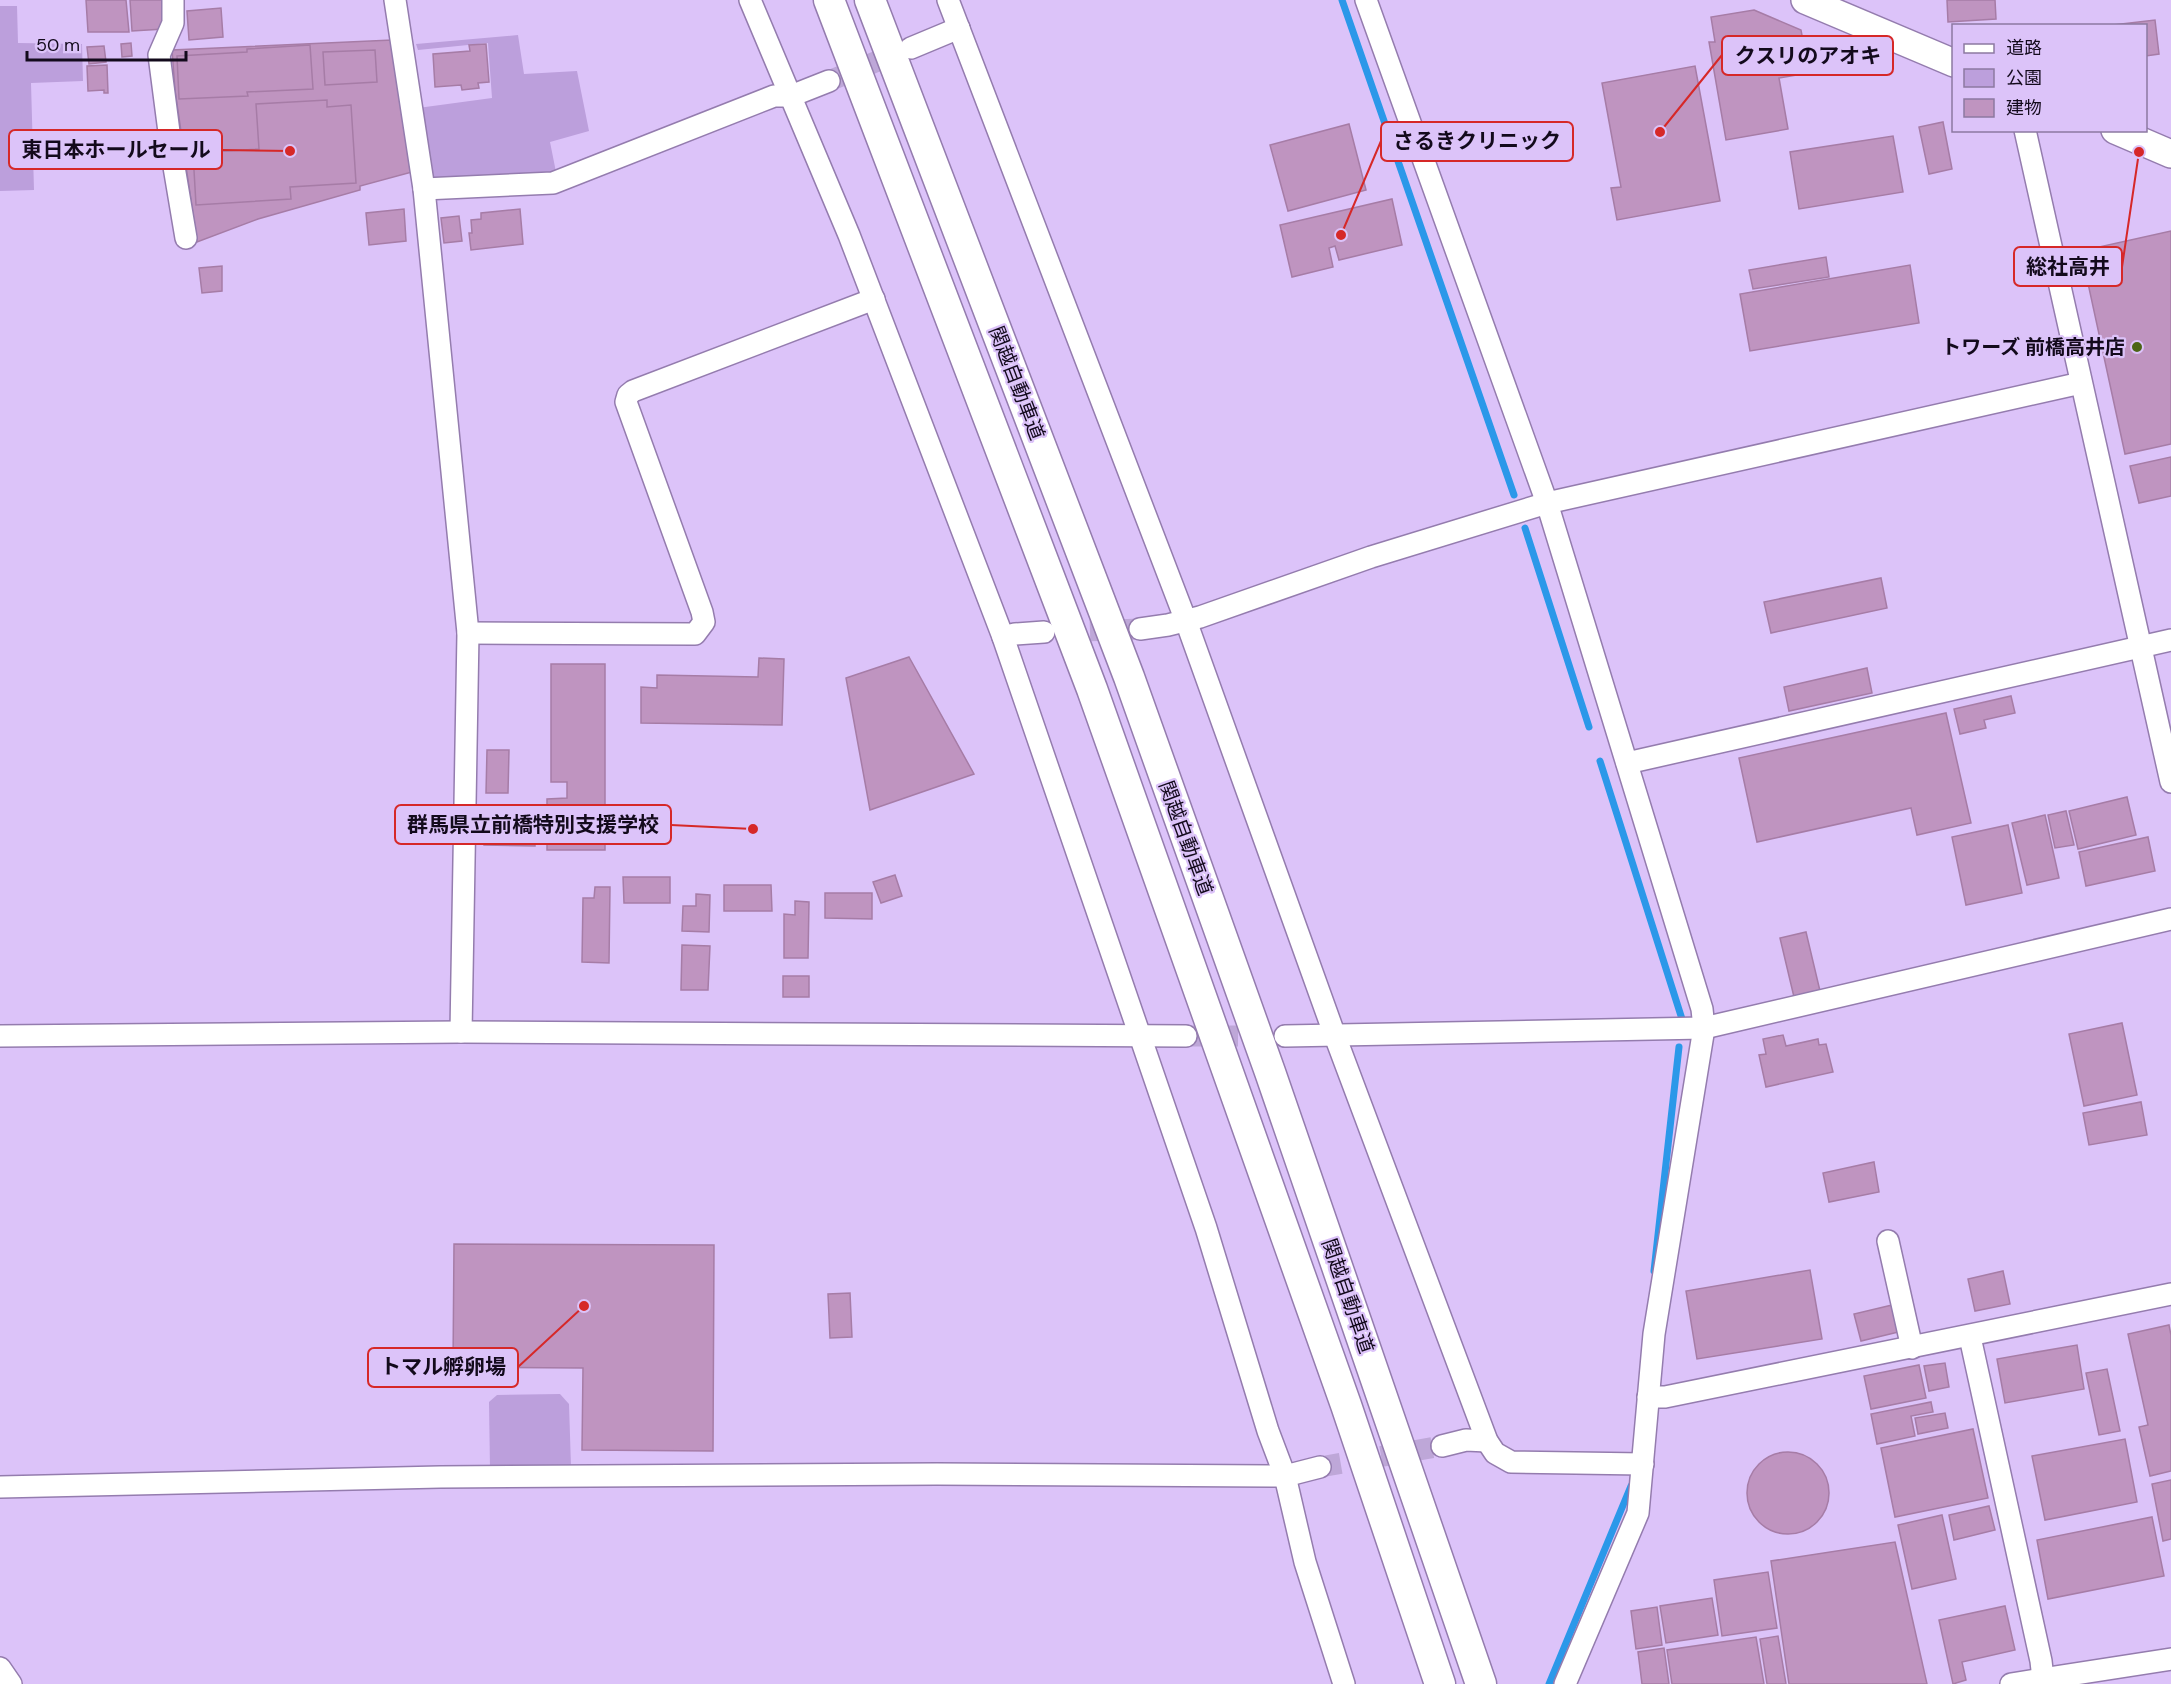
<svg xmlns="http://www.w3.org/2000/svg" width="2171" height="1684" font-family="'DM Sans','Noto Sans JP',sans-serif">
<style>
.green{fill:#bc9fdc}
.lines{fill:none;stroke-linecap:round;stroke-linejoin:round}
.stream{stroke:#2b98e9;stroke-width:7}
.building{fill:#bf94c0;stroke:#a67ca6;stroke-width:1.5}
.minor-tunnel{stroke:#bea7d8;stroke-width:21;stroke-dasharray:21 10;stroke-linecap:butt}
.minor-casing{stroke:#947cae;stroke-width:24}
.major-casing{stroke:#947cae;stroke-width:30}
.highway-casing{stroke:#947cae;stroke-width:33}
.minor{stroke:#fff;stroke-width:21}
.major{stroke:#fff;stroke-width:27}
.highway{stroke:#fff;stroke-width:30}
.poi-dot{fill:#4c6516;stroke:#dcc3f9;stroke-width:2}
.labels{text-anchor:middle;stroke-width:4.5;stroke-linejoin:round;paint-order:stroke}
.poi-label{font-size:20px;font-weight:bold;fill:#130a1c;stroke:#dcc3f9;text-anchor:end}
.street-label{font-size:20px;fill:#130a1c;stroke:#dcc3f9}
.leader{fill:none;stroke:#d62828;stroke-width:2}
.callout-dot{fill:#d62828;stroke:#dcc3f9;stroke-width:2}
.callout{fill:#dcc3f9;stroke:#d62828;stroke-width:2}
.callout-label{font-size:21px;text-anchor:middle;font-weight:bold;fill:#130a1c}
</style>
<rect width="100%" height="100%" fill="#dcc3f9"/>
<g class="green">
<path d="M0,6h17l1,37 64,1 1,37 -52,2 3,107 -34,1z"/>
<path d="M518,35l6,39 53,-3 12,60 -39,11 7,35 -127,8 -12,-77 74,-10 -4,-55 -70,7 -2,-6z"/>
<path d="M560,1394l9,10 2,63 -81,2 -1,-67 8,-7z"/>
</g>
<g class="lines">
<g class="stream">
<path d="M1342,0l172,495"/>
<path d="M1525,528l64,199"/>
<path d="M1600,761l82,258"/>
<path d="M1654,1271l25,-224"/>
<path d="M1549,1684l82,-198"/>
</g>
</g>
<g class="building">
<path d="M86,0h40l3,32h-41z"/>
<path d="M130,0h32l2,29 -32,2z"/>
<path d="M1947,0h48l1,19 -48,3z"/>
<path d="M221,8l2,29 -34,3 -2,-29z"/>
<path d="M1754,10l47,20 8,43 -30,5 9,51 -62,11 -17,-98h6l-4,-25z"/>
<path d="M2155,20l4,34 -13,2v-30h-42z"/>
<path d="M392,40l20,132 -52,14v4l-102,29 -61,23 -22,-152 -3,-40z"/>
<path d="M131,43l1,13 -10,1 -1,-13z"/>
<path d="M486,44l3,38 -11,1 1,5 -17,2 -1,-5 -26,2 -2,-33 37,-3 -1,-6z"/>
<path d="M310,45l3,44 -66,3 1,4 -69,3 -2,-43 70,-4v-3z"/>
<path d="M104,46l2,16 -17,2 -2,-17z"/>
<path d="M375,50l2,32 -52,3 -2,-33z"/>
<path d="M107,65l1,28h-4v-3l-16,1 -1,-25z"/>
<path d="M1695,66l25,135 -103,19 -6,-32 10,-1 -19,-104z"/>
<path d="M327,100v7l24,-2 5,78 -66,4 1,12 -95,6 -3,-52 66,-4 -3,-45z"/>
<path d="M1943,122l9,47 -23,5 -10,-47z"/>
<path d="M1349,124l17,66 -78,21 -18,-66z"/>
<path d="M1893,136l10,56 -104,17 -9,-57z"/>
<path d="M1392,199l10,46 -63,15 -4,-14 -6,2 4,19 -41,10 -12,-52z"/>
<path d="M404,209l2,32 -37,4 -3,-32z"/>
<path d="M520,209l3,35 -52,6 -2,-17h3l-1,-13 10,-1v-6z"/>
<path d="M459,216l3,25 -18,2 -3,-25z"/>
<path d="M2171,231v213l-46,10 -44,-203z"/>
<path d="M1826,257l3,20 -76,12 -4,-19z"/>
<path d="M1910,265l9,58 -169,28 -10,-57z"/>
<path d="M222,266v25l-20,2 -3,-25z"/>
<path d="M2171,457v39l-32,7 -9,-37z"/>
<path d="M1881,578l6,30 -116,25 -7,-31z"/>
<path d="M909,657l65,117 -104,36 -24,-132z"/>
<path d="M759,658l25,1 -2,66 -141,-2v-36l16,1v-13l101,2z"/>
<path d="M551,664h54v186h-58v-51l20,-1v-16h-16z"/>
<path d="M1867,668l5,25 -83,18 -5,-24z"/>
<path d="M2011,696l4,17 -31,7 2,8 -26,6 -6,-25z"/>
<path d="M1946,713l25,110 -54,12 -6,-27 -154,34 -18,-84z"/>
<path d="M487,750h22l-1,43h-22z"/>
<path d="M2127,797l9,38 -58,14 -9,-38z"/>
<path d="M2066,811l8,34 -19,3 -7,-33z"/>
<path d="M2045,815l14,63 -32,7 -15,-62z"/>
<path d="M484,818l51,1v27l-51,-1z"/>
<path d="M2008,825l14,68 -56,12 -14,-68z"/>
<path d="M2148,837l7,34 -69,15 -7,-34z"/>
<path d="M895,875l7,21 -21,7 -8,-21z"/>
<path d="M623,877h47v26h-46z"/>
<path d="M724,885h47l1,26h-48z"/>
<path d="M595,887h15l-1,76 -27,-1 1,-64h11z"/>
<path d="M825,893h47v26l-47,-1z"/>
<path d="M696,894l14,1 -1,37 -27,-1 1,-25h13z"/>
<path d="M795,901l14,1 -1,56h-24v-44l11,1z"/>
<path d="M1806,932l14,59 -26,6 -14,-59z"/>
<path d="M682,945l28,1 -2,44h-27z"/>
<rect x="783" y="976" width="26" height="21"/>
<path d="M2122,1023l15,72 -53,11 -15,-72z"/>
<path d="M1783,1035l3,11 32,-7 1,6 7,-1 7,28 -67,15 -7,-32 7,-1 -3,-15z"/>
<path d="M2141,1102l6,33 -58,10 -6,-32z"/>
<path d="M1874,1162l5,30 -50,10 -6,-29z"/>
<path d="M454,1244l260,1 -1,206 -131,-1 1,-82 -130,-1z"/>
<path d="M1810,1270l12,69 -125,20 -11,-68z"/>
<path d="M2003,1271l7,33 -35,7 -7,-32z"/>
<path d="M850,1293l2,44 -22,1 -2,-44z"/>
<path d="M1909,1301l6,27 -54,13 -7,-27z"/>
<path d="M2169,1325l2,10v136l-21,5 -11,-49 9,-2 -20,-91z"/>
<path d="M2077,1345l7,44 -79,14 -8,-44z"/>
<path d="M1945,1363l4,24 -20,4 -5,-25z"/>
<path d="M1919,1365l7,33 -55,11 -7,-33z"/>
<path d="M2107,1369l13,62 -21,4 -13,-62z"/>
<path d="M1931,1402l2,10 -22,4 4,20 -38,8 -6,-30z"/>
<path d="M1945,1413l3,15 -30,6 -3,-16z"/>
<path d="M1973,1429l15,69 -93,19 -14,-69z"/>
<path d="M2125,1439l12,63 -92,18 -13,-64z"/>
<circle cx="1788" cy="1493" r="41"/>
<path d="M2171,1480v59l-8,2 -11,-57z"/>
<path d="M1989,1506l6,24 -41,10 -5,-25z"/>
<path d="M1942,1515l14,64 -44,10 -14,-64z"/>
<path d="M2152,1517l12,59 -116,23 -11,-59z"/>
<path d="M1895,1542l32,142h-138l-18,-123z"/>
<path d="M1768,1572l9,56 -55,8 -8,-56z"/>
<path d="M1712,1598l6,37 -52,8 -6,-37z"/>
<path d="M2005,1606l10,44 -53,12 4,18 -13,4 -14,-64z"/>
<path d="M1657,1607l5,38 -26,4 -5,-38z"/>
<path d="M1778,1636l8,48h-19l-7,-45z"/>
<path d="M1756,1637l8,47h-92l-5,-34z"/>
<path d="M1664,1648l5,36h-27l-4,-32z"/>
</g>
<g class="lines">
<g class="minor-tunnel">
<path d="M829,81l73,-30"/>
<path d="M1059,632l81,-3"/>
<path d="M1186,1036h83"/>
<path d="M1320,1467l122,-21"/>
</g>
<defs>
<g id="minor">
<path d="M173,0v23l-14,32 13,100 14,83"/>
<path d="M395,0l29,189"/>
<path d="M750,0l99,235 154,402 203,591 62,203 17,45 20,86 39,122"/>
<path d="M948,0l238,621 149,415 152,405 8,12 16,9 132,2"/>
<path d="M1366,0l181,503 155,506 2,19 -50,306 -16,179 -73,171"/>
<path d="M911,48l48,-20"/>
<path d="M2025,130l146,652"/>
<path d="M1140,629l28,-4 32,-8 171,-60 176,-54 534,-120"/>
<path d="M468,633l227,1 9,-12 -2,-10 -76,-210 2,-7 5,-4 241,-92"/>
<path d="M1003,637l12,-3 29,-2"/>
<path d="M1627,763l544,-123"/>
<path d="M461,1032l7,-399 -44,-444 129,-6 221,-87h17l38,-15"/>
<path d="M0,1036l461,-4 725,4"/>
<path d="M1285,1036l419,-8 467,-109"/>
<path d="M1888,1241l24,107"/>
<path d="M1970,1337l71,324 2,18"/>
<path d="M1648,1397h17l506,-103"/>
<path d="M1442,1446l24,-6 21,1"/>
<path d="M0,1487l440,-10 497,-3 348,2 35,-9"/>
<path d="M0,1668l11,16"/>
<path d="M2011,1684l160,-25"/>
</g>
<g id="major">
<path d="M1805,0l149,63"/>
<path d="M2115,130l56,24"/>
</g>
<g id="highway">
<path d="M829,0l263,689 254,716 94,279"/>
<path d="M870,0l259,677 141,395 211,612"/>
</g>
</defs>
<use href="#minor" class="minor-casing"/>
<use href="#major" class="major-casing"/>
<use href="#highway" class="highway-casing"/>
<use href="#minor" class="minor"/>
<use href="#major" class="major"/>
<use href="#highway" class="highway"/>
</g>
<circle class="poi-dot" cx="2137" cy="347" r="6"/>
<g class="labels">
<g class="poi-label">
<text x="2125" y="354">トワーズ 前橋高井店</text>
</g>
<g class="street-label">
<text transform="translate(1017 383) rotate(69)" y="7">関越自動車道</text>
<text transform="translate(1186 838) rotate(70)" y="7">関越自動車道</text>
<text transform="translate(1348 1296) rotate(71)" y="7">関越自動車道</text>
</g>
</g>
<path class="leader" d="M1660 132L1722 55M1341 235L1381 141M290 151L222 150M2139 152L2122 267M753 829L671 825M584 1306L518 1367"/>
<g class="callout-dot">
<circle cx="1660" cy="132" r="6"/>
<circle cx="1341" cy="235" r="6"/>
<circle cx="290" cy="151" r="6"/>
<circle cx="2139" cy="152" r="6"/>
<circle cx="753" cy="829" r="6"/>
<circle cx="584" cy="1306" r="6"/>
</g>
<g class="callout">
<rect x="1722" y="36" width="171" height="39" rx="6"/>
<rect x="1381" y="122" width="192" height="39" rx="6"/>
<rect x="9" y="130" width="213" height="39" rx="6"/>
<rect x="2014" y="247" width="108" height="39" rx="6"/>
<rect x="395" y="805" width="276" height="39" rx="6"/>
<rect x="368" y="1348" width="150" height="39" rx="6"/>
</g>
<g class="callout-label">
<text x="1808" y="63">クスリのアオキ</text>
<text x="1477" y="148">さるきクリニック</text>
<text x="116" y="157">東日本ホールセール</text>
<text x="2068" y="274">総社高井</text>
<text x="533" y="832">群馬県立前橋特別支援学校</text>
<text x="443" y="1374">トマル孵卵場</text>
</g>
<rect x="1952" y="24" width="195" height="108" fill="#dcc3f9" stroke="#8c79a1" stroke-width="1.5"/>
<rect x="1964" y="44" width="30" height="9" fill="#ffffff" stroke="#8c79a1" stroke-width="1.5"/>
<text x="2006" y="54" font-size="18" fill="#130a1c">道路</text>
<rect x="1964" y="69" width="30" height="18" fill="#bc9fdc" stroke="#8c79a1" stroke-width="1.5"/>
<text x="2006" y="84" font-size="18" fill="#130a1c">公園</text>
<rect x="1964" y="99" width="30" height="18" fill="#bf94c0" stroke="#8c79a1" stroke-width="1.5"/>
<text x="2006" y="114" font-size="18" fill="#130a1c">建物</text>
<path d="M27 51v9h159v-9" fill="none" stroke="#130a1c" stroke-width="3"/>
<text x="36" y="51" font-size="18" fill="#130a1c" stroke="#dcc3f9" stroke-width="4.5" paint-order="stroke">50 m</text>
</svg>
